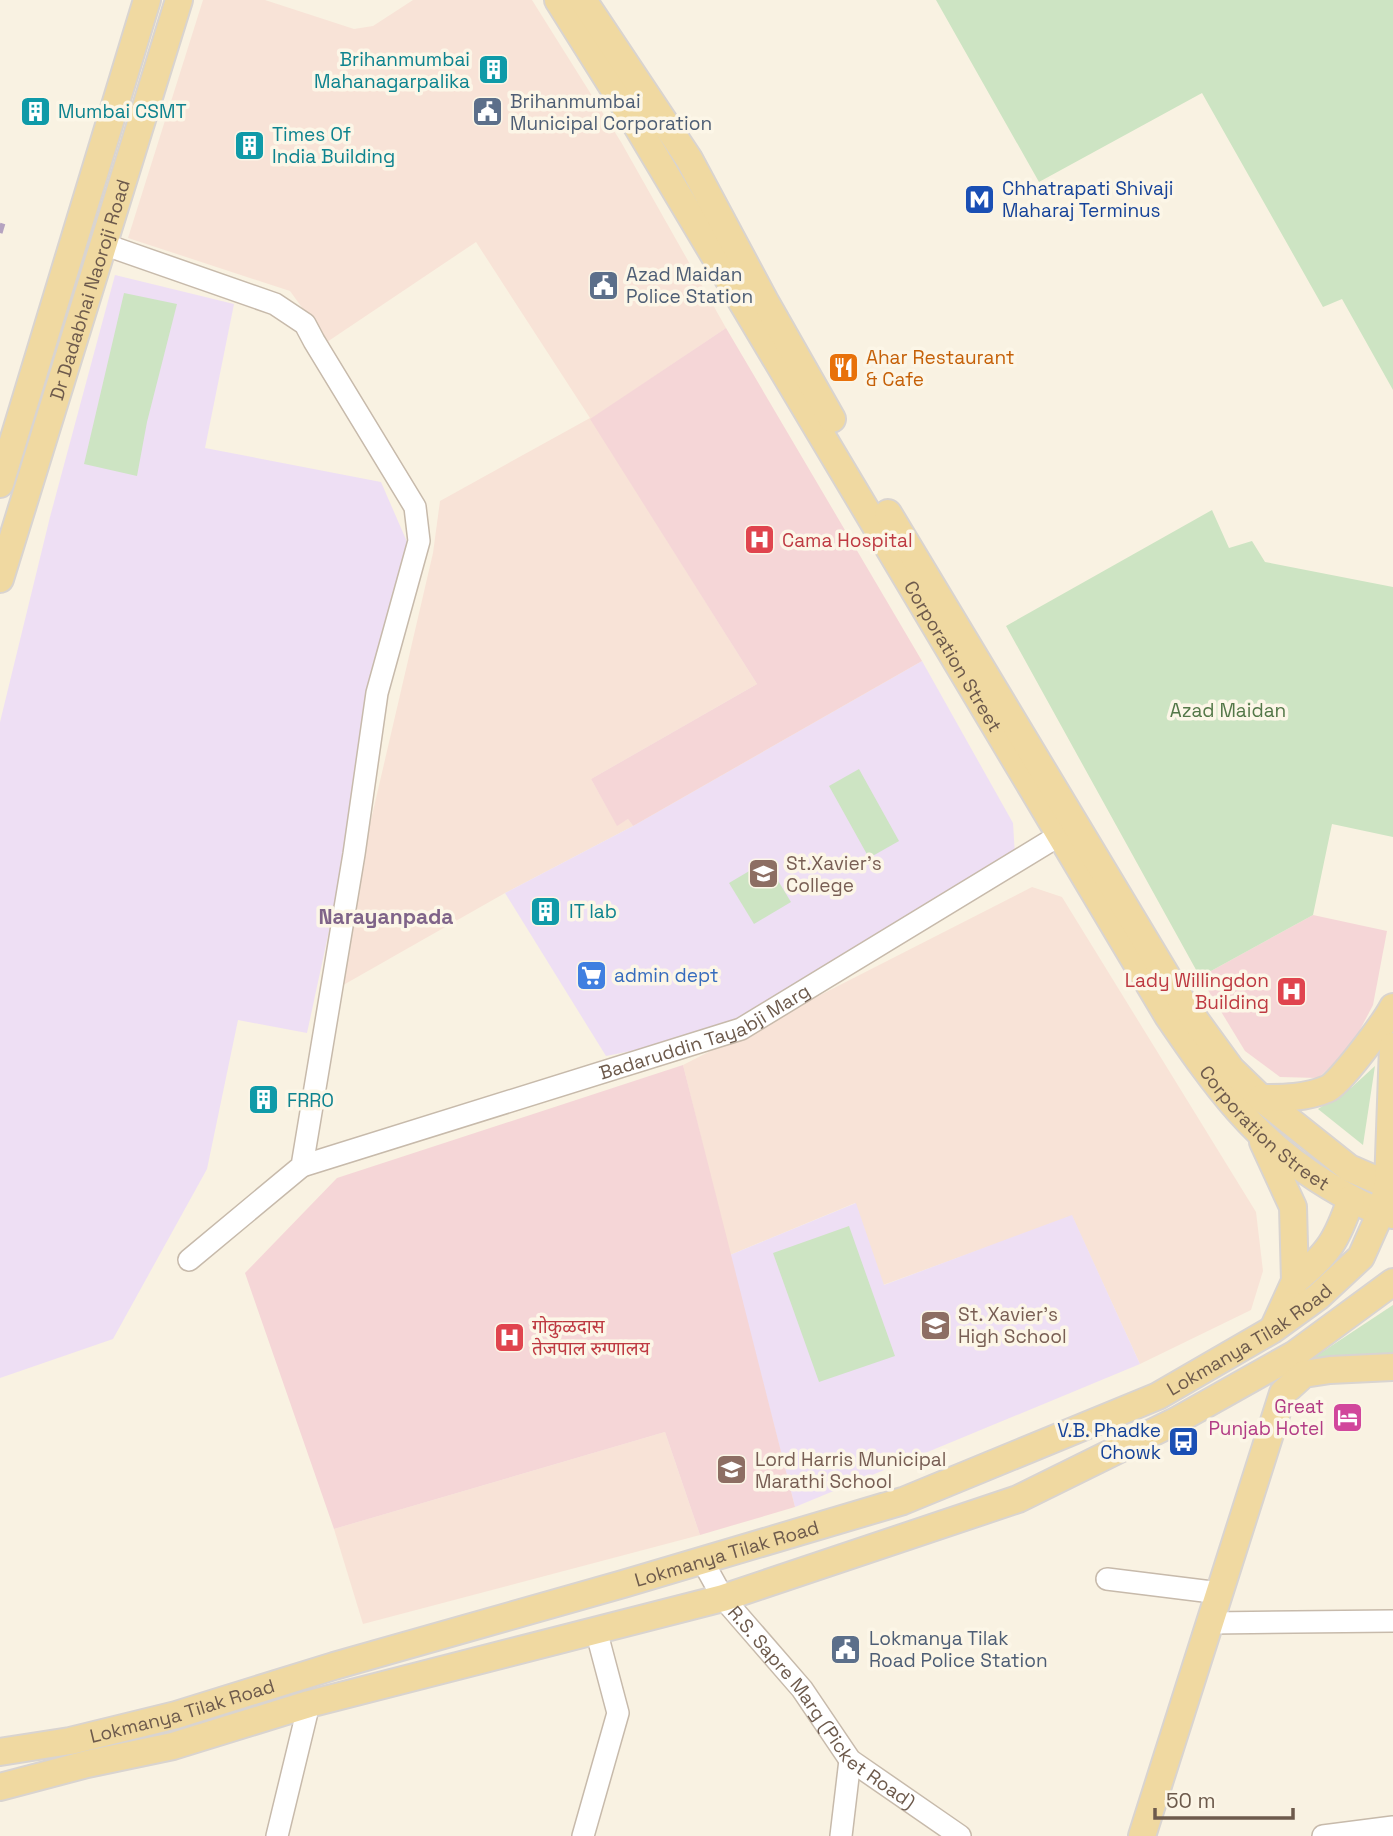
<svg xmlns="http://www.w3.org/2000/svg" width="1393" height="1836" font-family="'Space Grotesk','Noto Sans Devanagari',sans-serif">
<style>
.commercial{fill:#f8e3d7}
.education{fill:#eedff4}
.medical{fill:#f5d6d7}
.green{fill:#cde4c3}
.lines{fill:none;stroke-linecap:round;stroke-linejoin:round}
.minor-casing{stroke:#c7baab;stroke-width:24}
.major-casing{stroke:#d9d4d0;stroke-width:30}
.minor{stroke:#fff;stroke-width:21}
.major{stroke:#f0d9a1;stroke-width:26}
.rail{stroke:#b5a3c0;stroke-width:5;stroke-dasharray:10 7;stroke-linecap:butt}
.labels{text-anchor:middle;stroke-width:7;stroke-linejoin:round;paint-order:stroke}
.culture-label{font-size:19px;fill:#0d838f;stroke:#fcf6e7;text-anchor:start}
.service-label{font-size:19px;fill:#4e5e75;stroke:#fcf6e7;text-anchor:start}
.transit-label{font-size:19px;fill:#164399;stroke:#fcf6e7;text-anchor:start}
.street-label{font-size:19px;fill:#6d5a4c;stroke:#fcf6e7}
.food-label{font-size:19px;fill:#c56008;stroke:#fcf6e7;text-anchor:start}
.health-label{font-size:19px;fill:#be3a42;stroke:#fcf6e7;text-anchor:start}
.park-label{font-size:19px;fill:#537748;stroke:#fcf6e7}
.education-label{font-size:19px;fill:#785e54;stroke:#fcf6e7;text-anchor:start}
.shop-label{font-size:19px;fill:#366cbe;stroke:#fcf6e7;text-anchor:start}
.hotel-label{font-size:19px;fill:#b23c85;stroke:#fcf6e7;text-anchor:end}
.neighbourhood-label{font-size:21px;font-weight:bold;fill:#7f6489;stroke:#fcf6e7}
</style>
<rect width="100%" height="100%" fill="#f9f2e2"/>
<g class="commercial">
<path d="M203,0h62l89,29 19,-3 40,-26h119l89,142 105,186 -135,91 166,265 -166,95 26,46 11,-6 5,7 -128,67 -174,99 102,-439 7,-52 150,-83 -114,-176 -149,100 -37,-51 -162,-53z"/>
<path d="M1032,887l30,10 194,315 7,59 -12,39 -111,54 -68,-148 -189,69 -28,-82 -125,52 -47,-190z"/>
<path d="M665,1432l35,103 -337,89 -29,-95z"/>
</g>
<g class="education">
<path d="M115,275l119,29 -29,144 176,34 30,69 -104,482 -69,-13 -31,149 -94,170 -113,39v-656l50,-205z"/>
<path d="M922,661l91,162 2,33 -283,175 -126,25 -101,-163 128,-67z"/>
<path d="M856,1203l28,82 188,-70 68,149 -345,143 -65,-252z"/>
</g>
<g class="medical">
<path d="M726,328l196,333 -289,165 -5,-7 -11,7 -26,-47 166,-95 -167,-265z"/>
<path d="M1313,915l74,16 -14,74 -23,44 -32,29 -38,-1 -35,-26 -45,-74z"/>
<path d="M683,1065l112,442 -95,28 -35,-103 -331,97 -89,-256 92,-95z"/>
</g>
<g class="green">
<path d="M936,0h457v390l-51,-91 -19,8 -121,-214 -163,89z"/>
<path d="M124,293l53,11 -30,118 -10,54 -53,-12z"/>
<path d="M1212,510l17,38 23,-7 13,21 128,25v250l-61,-13 -19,91 -113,62 -194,-351z"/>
<path d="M859,769l40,72 -30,17 -40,-72z"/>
<path d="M766,861l25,41 -37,22 -25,-41z"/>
<path d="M1375,1066l-12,79 -45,-36 34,-22z"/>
<path d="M849,1226l46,130 -76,26 -46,-129z"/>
<path d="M1393,1305v56l-89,3z"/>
</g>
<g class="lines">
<defs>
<g id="minor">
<path d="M103,244l172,60 30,20 9,17 101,166 4,34 -42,152 -23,161 -52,312 -113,94"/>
<path id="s1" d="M302,1166l439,-137 332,-202"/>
<path id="s2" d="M702,1560l21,38 79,91 48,71 110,76"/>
<path d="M1107,1579l113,14"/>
<path d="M1211,1623l182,-2"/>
<path d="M277,1836l32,-132"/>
<path d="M583,1836l35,-123 -22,-83"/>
<path d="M841,1836l9,-76"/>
<path d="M1323,1836l70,-9"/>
</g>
<g id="major">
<path id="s3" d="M558,0l76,121 534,895c47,69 87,126 161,170 20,12 41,24 64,29"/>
<path d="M583,0l106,159 77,144 66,116"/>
<path d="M0,484l147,-484"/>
<path d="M888,513l295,490 48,66 30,29 88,70 44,19"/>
<path id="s4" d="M0,579l179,-579"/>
<path d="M1261,1098c22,0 45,0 66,-9 13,-5 58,-67 66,-82"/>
<path d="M1263,1142l30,65 2,74 -21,46"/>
<path d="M1295,1281c34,-28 42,-41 56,-82"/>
<path id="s5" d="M0,1752l70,-11 106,-26 158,-49 289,-82 280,-83 255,-105 114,-66 47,-34 42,-39 20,-45 7,-27 5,-139"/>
<path d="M0,1787l87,-23 86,-18 136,-42 414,-106 295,-99 158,-78 119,-67 98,-72"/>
<path d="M1142,1836l141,-443 21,-19 26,-4 63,-3"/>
</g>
</defs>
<use href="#minor" class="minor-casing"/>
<use href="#major" class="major-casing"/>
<use href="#minor" class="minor"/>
<use href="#major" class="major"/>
<path class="rail" d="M0,233l3,-10"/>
</g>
<defs>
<symbol id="building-square" viewBox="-11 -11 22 22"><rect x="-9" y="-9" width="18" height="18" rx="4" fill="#0f9aa8" stroke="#fcf6e7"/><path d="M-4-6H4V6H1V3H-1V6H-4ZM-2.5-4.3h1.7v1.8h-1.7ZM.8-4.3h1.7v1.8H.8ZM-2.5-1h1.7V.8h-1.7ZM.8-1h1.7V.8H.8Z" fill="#fff"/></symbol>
<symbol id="civic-square" viewBox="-11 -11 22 22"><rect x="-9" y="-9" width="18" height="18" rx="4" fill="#5c6f8a" stroke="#fcf6e7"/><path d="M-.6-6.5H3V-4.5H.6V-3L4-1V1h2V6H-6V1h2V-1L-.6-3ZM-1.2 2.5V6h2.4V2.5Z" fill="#fff"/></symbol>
<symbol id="metro-square" viewBox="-11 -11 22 22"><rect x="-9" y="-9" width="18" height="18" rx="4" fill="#1a4fb4" stroke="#fcf6e7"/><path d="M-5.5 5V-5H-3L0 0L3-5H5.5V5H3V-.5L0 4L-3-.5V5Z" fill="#fff"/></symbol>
<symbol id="restaurant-square" viewBox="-11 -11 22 22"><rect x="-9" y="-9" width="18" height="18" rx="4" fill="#e8710a" stroke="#fcf6e7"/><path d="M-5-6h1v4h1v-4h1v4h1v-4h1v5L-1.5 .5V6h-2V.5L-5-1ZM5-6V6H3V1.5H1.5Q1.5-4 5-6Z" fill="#fff"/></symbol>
<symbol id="hospital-square" viewBox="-11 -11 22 22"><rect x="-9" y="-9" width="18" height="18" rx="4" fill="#e0444e" stroke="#fcf6e7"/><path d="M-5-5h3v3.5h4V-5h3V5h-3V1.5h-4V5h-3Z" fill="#fff"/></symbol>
<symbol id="university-square" viewBox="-11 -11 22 22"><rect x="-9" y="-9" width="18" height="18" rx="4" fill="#8d6e63" stroke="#fcf6e7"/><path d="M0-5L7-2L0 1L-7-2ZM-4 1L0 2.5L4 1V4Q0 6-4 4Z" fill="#fff"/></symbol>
<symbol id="supermarket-square" viewBox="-11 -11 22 22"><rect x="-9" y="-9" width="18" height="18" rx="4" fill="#3f7fe0" stroke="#fcf6e7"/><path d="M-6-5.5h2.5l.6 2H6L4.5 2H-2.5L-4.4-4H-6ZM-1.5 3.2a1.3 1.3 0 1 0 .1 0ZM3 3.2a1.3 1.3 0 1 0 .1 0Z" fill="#fff"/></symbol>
<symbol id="school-square" viewBox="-11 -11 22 22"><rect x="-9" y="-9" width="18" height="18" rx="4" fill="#8d6e63" stroke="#fcf6e7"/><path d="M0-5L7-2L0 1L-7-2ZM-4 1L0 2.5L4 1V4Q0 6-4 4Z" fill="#fff"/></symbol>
<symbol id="hotel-square" viewBox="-11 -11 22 22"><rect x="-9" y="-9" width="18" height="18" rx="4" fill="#d1479c" stroke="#fcf6e7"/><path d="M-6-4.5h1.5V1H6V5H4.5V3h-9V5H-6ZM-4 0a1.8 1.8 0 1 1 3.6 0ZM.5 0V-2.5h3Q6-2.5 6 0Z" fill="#fff"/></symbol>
<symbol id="bus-square" viewBox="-11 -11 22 22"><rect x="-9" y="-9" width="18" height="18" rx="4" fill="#1a4fb4" stroke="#fcf6e7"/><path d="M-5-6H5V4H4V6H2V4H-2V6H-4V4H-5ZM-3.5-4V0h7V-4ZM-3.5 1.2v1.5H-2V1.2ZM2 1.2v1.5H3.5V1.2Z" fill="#fff"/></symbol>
</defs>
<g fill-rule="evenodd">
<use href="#building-square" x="476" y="52" width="35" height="35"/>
<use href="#building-square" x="18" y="94" width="35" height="35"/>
<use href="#civic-square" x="470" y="94" width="35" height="35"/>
<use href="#building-square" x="232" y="128" width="35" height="35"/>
<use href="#metro-square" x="962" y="182" width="35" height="35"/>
<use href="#civic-square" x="586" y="268" width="35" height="35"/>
<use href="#restaurant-square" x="826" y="350" width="35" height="35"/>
<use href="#hospital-square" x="742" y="522" width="35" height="35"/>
<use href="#university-square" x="746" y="856" width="35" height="35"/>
<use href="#building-square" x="528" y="894" width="35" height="35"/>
<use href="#supermarket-square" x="574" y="958" width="35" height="35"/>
<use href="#hospital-square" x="1274" y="974" width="35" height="35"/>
<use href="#building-square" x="246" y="1082" width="35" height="35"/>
<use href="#school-square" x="918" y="1308" width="35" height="35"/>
<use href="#hospital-square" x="492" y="1320" width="35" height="35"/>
<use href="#hotel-square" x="1330" y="1400" width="35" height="35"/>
<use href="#bus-square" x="1166" y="1424" width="35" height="35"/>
<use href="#school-square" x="714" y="1452" width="35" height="35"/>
<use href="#civic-square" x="828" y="1632" width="35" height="35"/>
</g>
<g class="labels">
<g class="culture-label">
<text x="470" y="66" text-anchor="end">Brihanmumbai<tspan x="470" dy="22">Mahanagarpalika</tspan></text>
<text x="58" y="118">Mumbai CSMT</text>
<text x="272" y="141">Times Of<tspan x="272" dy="22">India Building</tspan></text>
<text x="569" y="918">IT lab</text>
<text x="287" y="1107">FRRO</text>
</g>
<g class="service-label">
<text x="510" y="108">Brihanmumbai<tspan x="510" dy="22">Municipal Corporation</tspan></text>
<text x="626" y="281">Azad Maidan<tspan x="626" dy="22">Police Station</tspan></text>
<text x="869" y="1645">Lokmanya Tilak<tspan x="869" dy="22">Road Police Station</tspan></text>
</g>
<g class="transit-label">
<text x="1002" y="195">Chhatrapati Shivaji<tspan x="1002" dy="22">Maharaj Terminus</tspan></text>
<text x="1161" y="1437" text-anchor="end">V.B. Phadke<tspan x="1161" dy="22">Chowk</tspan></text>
</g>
<g class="street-label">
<text dy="7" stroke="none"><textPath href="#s4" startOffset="303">Dr Dadabhai Naoroji Road</textPath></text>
<text dy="7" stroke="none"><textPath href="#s3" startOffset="766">Corporation Street</textPath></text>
<text dy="7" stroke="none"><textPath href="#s1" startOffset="425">Badaruddin Tayabji Marg</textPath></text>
<text dy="7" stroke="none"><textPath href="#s3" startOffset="1334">Corporation Street</textPath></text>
<text dy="7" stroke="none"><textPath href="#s5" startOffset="1321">Lokmanya Tilak Road</textPath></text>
<text dy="7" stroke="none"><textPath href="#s5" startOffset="754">Lokmanya Tilak Road</textPath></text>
<text dy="7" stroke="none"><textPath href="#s2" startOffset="192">R.S. Sapre Marg (Picket Road)</textPath></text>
<text dy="7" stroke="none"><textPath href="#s5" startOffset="187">Lokmanya Tilak Road</textPath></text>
</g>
<g class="food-label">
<text x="866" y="364">Ahar Restaurant<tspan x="866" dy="22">&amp; Cafe</tspan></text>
</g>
<g class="health-label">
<text x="782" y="547">Cama Hospital</text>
<text x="1269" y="987" text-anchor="end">Lady Willingdon<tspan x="1269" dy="22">Building</tspan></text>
<text x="532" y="1333">गोकुळदास<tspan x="532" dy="22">तेजपाल रुग्णालय</tspan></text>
</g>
<g class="park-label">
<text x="1228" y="717">Azad Maidan</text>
</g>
<g class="education-label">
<text x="786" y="870">St.Xavier's<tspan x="786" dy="22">College</tspan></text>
<text x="958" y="1321">St. Xavier's<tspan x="958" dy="22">High School</tspan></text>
<text x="755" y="1466">Lord Harris Municipal<tspan x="755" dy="22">Marathi School</tspan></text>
</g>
<g class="shop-label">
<text x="614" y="982">admin dept</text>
</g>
<g class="hotel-label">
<text x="1324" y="1413">Great<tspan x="1324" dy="22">Punjab Hotel</tspan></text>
</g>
<g class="neighbourhood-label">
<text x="386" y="924">Narayanpada</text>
</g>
</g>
<path d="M1155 1808v10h138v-10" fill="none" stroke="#6d5a4c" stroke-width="3.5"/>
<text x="1166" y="1808" font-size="21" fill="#6d5a4c" stroke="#fcf6e7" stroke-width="5" paint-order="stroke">50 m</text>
</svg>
